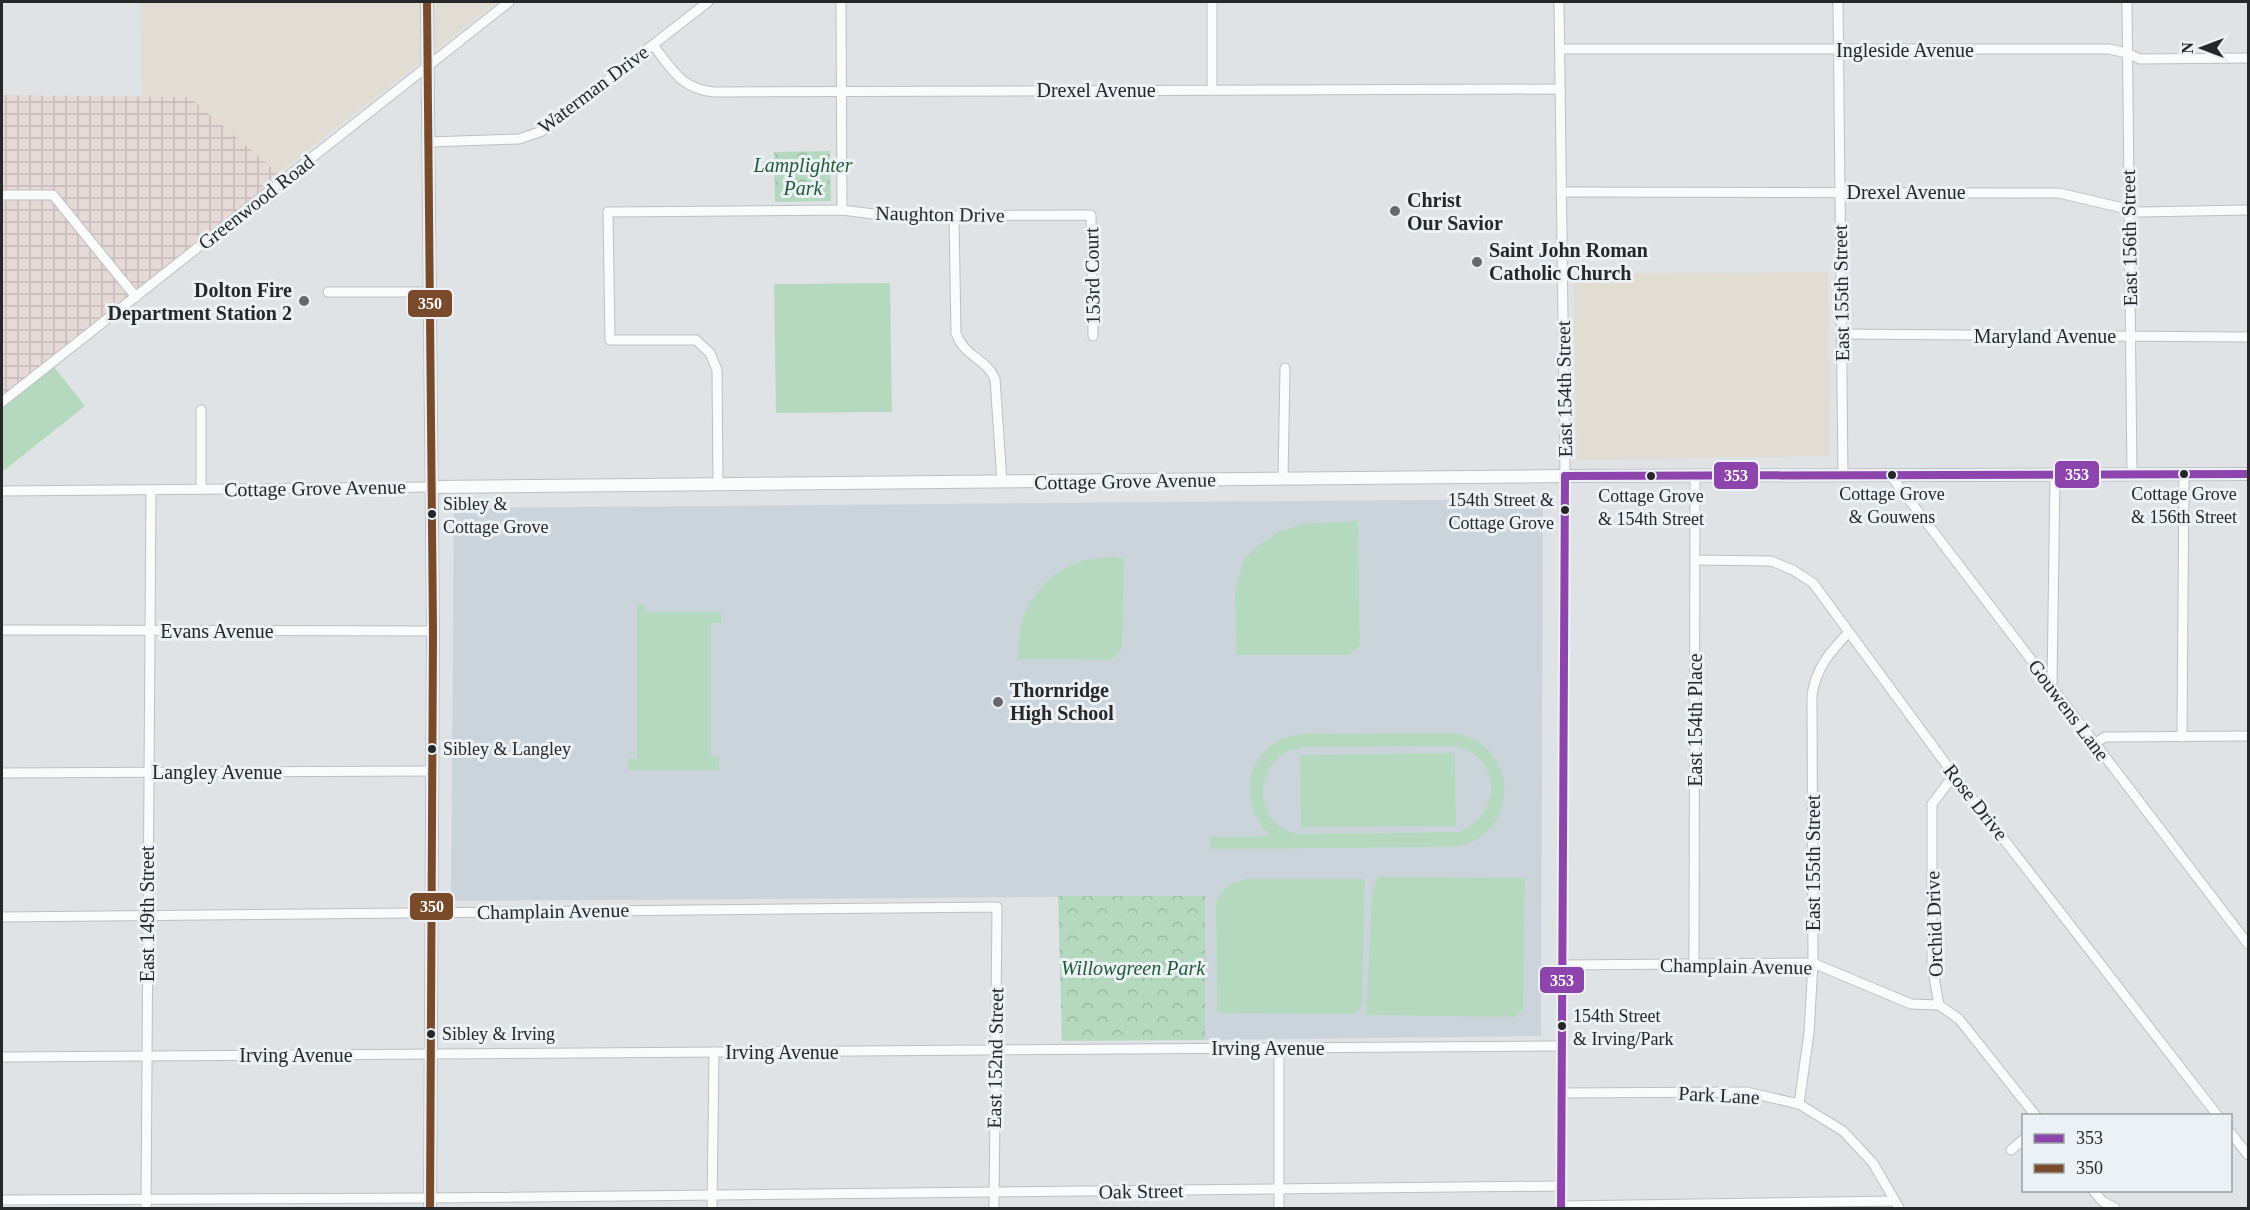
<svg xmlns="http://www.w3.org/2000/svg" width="2250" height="1210" font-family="'Times New Roman',serif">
  <defs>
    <pattern id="industrial-grid" width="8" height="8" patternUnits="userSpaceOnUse" patternTransform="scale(1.5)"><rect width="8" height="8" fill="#e6dad7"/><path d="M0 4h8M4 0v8" fill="none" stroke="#c5bbb9"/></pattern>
    <pattern id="park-crowns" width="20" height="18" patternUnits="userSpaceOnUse" patternTransform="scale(1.5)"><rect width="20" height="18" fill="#b5d9be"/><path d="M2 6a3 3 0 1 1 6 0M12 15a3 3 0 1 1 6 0" fill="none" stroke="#9cbaa3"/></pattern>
  </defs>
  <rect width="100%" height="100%" fill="#e0e3e6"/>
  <g fill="#e1ddd3">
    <path d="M141 2H497L278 173 189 97 142 96Z"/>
    <path d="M1828 272 1830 456 1577 460 1573 274Z"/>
  </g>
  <path fill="url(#industrial-grid)" d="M2 95 189 97 285 179 2 402Z"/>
  <path fill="#ccd4db" d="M1543 499 1541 1036 1205 1040V896L451 901 454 508Z"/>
  <g fill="#b5d9be" fill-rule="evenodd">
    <path d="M890 283 892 412 776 413 774 284Z"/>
    <path d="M51 363 85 406 2 472V402Z"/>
    <path d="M1358 521 1360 645 1349 655H1236L1235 590 1244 559 1259 545 1280 531 1303 524Z"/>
    <path d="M1114 557 1124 559 1122 648 1112 660 1018 659C1019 649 1018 640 1020 631 1025 602 1047 575 1073 564 1086 558 1100 558 1114 557Z"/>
    <path d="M637 605H645L646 612H721V623H711V756H719V770H628V759H637Z"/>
    <path d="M1447 733C1522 736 1524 841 1450 847L1210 849V837L1270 836C1256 821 1247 803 1250 782 1253 764 1265 746 1282 739 1302 731 1325 734 1346 734 1380 733 1414 733 1447 733ZM1454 746C1503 756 1502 812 1460 832L1296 834C1247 822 1255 751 1305 747Z"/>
    <path d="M1455 753 1456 826 1301 827 1300 755Z"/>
    <path d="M1378 877 1525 878 1523 1009 1515 1017 1366 1015 1372 891Z"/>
    <path d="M1245 879H1365L1362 1005 1353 1014 1217 1013 1216 904C1222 887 1229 884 1245 879Z"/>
  </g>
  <g fill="url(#park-crowns)">
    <path d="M830 151 831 201 775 202 774 152Z"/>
    <path d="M1058 896H1205V1040L1062 1041Z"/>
  </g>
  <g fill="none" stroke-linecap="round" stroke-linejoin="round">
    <defs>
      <g id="minor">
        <path d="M841 2 842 210"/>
        <path d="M1212 2V89"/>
        <path d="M1559 2 1565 476 1561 1208"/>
        <path d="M1838 2 1843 476"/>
        <path d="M2127 2 2132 475"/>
        <path d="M653 45C672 69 681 89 714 92L1560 89"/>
        <path d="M1560 49H2109L2127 53 2140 59 2248 58"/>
        <path d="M429 142 519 139 542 131 708 2"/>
        <path d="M1561 192 2059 193 2140 212 2248 210"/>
        <path d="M2 195H53L136 297"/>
        <path d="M954 216 956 333C964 357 986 358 995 379L1002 482"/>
        <path d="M328 292H431"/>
        <path d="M1841 334 2248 337"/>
        <path d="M2 402 509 2"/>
        <path d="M1891 476 2248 944"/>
        <path d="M1283 479 1285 368"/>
        <path d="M718 484 717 370 710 353 696 340H610L608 212 842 210 889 216 1091 215 1093 336"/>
        <path d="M201 489V410"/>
        <path d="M2 491 433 487"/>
        <path d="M1695 560 1771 561 1793 570 1813 583 1954 775 2218 1116"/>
        <path d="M2 630 433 631"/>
        <path d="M2052 685 2055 475"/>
        <path d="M2182 737 2184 474"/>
        <path d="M2094 744 2105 737 2248 736"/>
        <path d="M2 773 433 771"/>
        <path d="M1954 775 1932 804V966L1939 1005 1959 1019 2036 1116"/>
        <path d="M2 917 997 907 994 1208"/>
        <path d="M1694 964 1695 477"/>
        <path d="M1561 965 1813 963 1911 1004 1939 1005"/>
        <path d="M2 1057 1562 1046"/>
        <path d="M1562 1093 1746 1092 1799 1104 1843 1131 1873 1163 1899 1208"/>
        <path d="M1799 1104 1809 1033 1813 963 1812 695C1816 668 1830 652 1848 633"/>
        <path d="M2230 1132 2248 1155"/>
        <path d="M2011 1150 2024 1139"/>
        <path d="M2093 1190 2102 1201 2115 1208"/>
        <path d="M2 1200 430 1198 1561 1186"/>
        <path d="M1561 1206 1894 1201"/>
        <path d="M146 1208 151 490"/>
        <path d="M712 1208 714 1052"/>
        <path d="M1279 1208V1048"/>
      </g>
      <g id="major">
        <path d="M427 2 433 631 430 1208"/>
        <path d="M433 487 1565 476 2248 474"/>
      </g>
    </defs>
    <use href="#minor" stroke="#bdc0c2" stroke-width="11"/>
    <use href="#major" stroke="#bdc0c2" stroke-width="14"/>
    <use href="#minor" stroke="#fafbfb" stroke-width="9"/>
    <use href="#major" stroke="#fafbfb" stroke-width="12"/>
    <defs>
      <g id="bus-1">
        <path d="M1565 476 2248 474"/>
        <path d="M1561 1208 1565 476"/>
      </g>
      <path id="bus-2" d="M427 2 433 631 430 1208"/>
    </defs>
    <use href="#bus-1" stroke="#ebf1f5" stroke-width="12"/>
    <use href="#bus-2" stroke="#ebf1f5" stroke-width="12"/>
    <use href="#bus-1" stroke="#8e44ad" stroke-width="8"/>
    <use href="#bus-2" stroke="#7a4b2a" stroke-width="8"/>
  </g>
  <g fill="#66696b" stroke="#ebf1f5" stroke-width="2">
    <circle cx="1395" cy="211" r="6"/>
    <circle cx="1477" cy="262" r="6"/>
    <circle cx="304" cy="301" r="6"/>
    <circle cx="998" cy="702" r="6"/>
  </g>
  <g fill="#252729" stroke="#ebf1f5" stroke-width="2">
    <circle cx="2184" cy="474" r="5"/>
    <circle cx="1892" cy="475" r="5"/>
    <circle cx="1651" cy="476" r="5"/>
    <circle cx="1565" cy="510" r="5"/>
    <circle cx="432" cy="514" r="5"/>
    <circle cx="432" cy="749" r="5"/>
    <circle cx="1562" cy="1026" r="5"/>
    <circle cx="431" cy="1034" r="5"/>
  </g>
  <g text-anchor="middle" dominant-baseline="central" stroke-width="6" stroke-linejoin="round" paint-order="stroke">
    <g font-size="18" fill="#252729" stroke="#ebf1f5" text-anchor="start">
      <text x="1892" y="494" text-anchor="middle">Cottage Grove<tspan x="1892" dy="23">&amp; Gouwens</tspan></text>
      <text x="2184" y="494" text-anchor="middle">Cottage Grove<tspan x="2184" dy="23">&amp; 156th Street</tspan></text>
      <text x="1651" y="496" text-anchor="middle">Cottage Grove<tspan x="1651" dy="23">&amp; 154th Street</tspan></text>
      <text x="1554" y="500" text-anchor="end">154th Street &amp;<tspan x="1554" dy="23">Cottage Grove</tspan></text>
      <text x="443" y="504">Sibley &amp;<tspan x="443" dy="23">Cottage Grove</tspan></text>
      <text x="443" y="749">Sibley &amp; Langley</text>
      <text x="1573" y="1016">154th Street<tspan x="1573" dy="23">&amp; Irving/Park</tspan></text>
      <text x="442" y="1034">Sibley &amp; Irving</text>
    </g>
    <g font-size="20" fill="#252729" stroke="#ebf1f5">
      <text x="1905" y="50">Ingleside Avenue</text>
      <text transform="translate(593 89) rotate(-37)">Waterman Drive</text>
      <text x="1096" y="90">Drexel Avenue</text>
      <text x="1906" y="192">Drexel Avenue</text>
      <text transform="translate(256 202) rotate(-38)">Greenwood Road</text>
      <text transform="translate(940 214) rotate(1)">Naughton Drive</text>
      <text transform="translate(2129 238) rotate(-91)">East 156th Street</text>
      <text transform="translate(1092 276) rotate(-91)">153rd Court</text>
      <text transform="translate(1841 293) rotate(-91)">East 155th Street</text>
      <text x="2045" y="336">Maryland Avenue</text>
      <text transform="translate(1564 389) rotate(-91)">East 154th Street</text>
      <text transform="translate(1125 481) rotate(-1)">Cottage Grove Avenue</text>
      <text transform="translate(315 488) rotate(-1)">Cottage Grove Avenue</text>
      <text x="217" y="631">Evans Avenue</text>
      <text transform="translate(2069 710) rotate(53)">Gouwens Lane</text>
      <text transform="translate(1695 720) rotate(-90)">East 154th Place</text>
      <text x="217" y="772">Langley Avenue</text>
      <text transform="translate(1976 802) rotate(52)">Rose Drive</text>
      <text transform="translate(1813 863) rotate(-90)">East 155th Street</text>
      <text transform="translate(553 911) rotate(-1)">Champlain Avenue</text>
      <text transform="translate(147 914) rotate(-90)">East 149th Street</text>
      <text transform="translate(1934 924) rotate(-92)">Orchid Drive</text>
      <text transform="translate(1736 966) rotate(1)">Champlain Avenue</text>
      <text x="1268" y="1048">Irving Avenue</text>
      <text x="782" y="1052">Irving Avenue</text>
      <text x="296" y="1055">Irving Avenue</text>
      <text transform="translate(995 1058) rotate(-89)">East 152nd Street</text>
      <text transform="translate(1719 1095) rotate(3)">Park Lane</text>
      <text transform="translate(1141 1191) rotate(-1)">Oak Street</text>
    </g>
    <g font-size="20" font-style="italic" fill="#225b33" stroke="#ebf1f5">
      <text x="803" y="165">Lamplighter<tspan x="803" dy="23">Park</tspan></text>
      <text x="1133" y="968">Willowgreen Park</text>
    </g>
    <g font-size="20" font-weight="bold" fill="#252729" stroke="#ebf1f5" text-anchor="start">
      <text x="1407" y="200">Christ<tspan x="1407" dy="23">Our Savior</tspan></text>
      <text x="1489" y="250">Saint John Roman<tspan x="1489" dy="23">Catholic Church</tspan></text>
      <text x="292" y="290" text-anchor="end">Dolton Fire<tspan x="292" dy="23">Department Station 2</tspan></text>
      <text x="1010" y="690">Thornridge<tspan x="1010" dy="23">High School</tspan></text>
    </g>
  </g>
  <g stroke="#ebf1f5" stroke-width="2">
    <rect x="407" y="289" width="46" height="29" rx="6" fill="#7a4b2a"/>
    <rect x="2054" y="460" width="46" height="29" rx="6" fill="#8e44ad"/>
    <rect x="1713" y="461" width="46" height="29" rx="6" fill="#8e44ad"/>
    <rect x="409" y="892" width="45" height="29" rx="6" fill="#7a4b2a"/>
    <rect x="1539" y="966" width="46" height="28" rx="6" fill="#8e44ad"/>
  </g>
  <g font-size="16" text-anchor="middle" font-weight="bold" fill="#fff">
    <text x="430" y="309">350</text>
    <text x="2077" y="480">353</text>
    <text x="1736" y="481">353</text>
    <text x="432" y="912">350</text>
    <text x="1562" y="986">353</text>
  </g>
  <rect width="2250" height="1210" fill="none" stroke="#252729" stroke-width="6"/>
  <rect x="2022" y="1114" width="210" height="78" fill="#ebf1f5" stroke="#9ca0a3" stroke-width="1.5"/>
  <rect x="2034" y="1134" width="30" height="9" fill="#8e44ad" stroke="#9ca0a3" stroke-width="1.5"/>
  <text x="2076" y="1144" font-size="18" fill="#252729">353</text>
  <rect x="2034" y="1164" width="30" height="9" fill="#7a4b2a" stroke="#9ca0a3" stroke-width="1.5"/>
  <text x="2076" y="1174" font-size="18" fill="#252729">350</text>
  <g transform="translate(2202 48) rotate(270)" stroke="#ebf1f5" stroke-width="4.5" paint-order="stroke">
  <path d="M0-4.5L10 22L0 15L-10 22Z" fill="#252729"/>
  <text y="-9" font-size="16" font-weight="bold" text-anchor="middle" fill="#252729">N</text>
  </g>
</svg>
